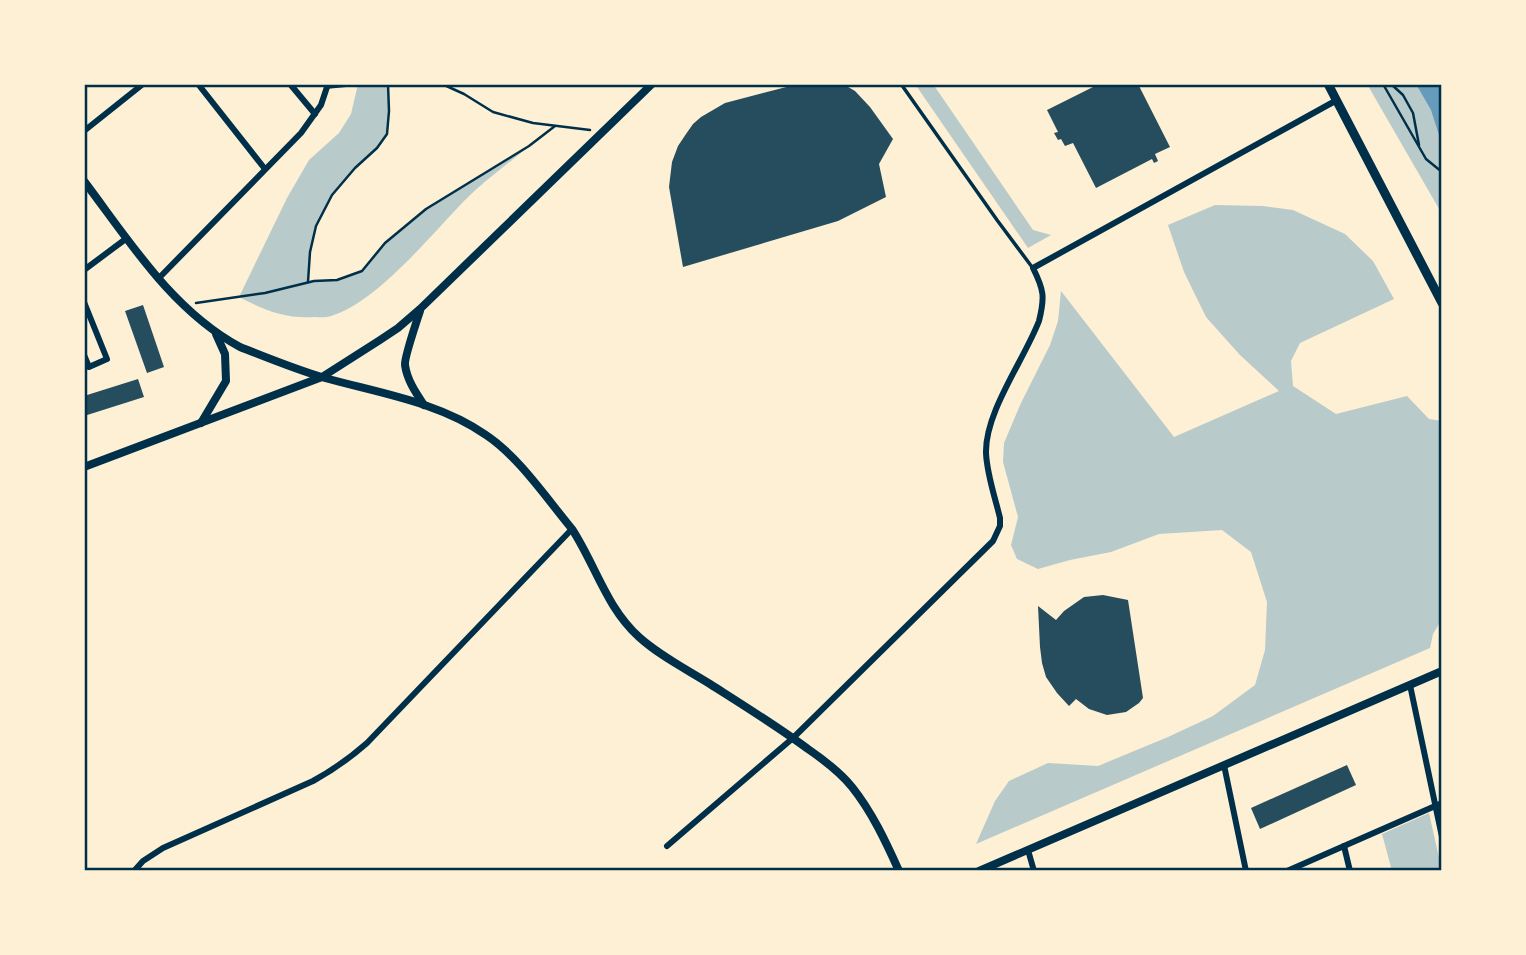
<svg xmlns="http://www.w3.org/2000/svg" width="1526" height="955" font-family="'Open Sans',sans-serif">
  <rect width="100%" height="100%" fill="#fdf0d5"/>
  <g fill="#b9caca">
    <path d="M358 84H388C389 96 390 122 387 133 383 146 368 157 358 165 349 174 340 184 333 194 314 219 310 251 308 282L337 280 362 271 385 243 426 209 529 146C508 164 484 181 464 201 431 235 376 303 331 316 326 318 320 317 315 317 285 319 264 310 239 297L287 198 309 160 339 133 351 114Z"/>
    <path d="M915 84H933L1033 230 1051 235 1028 248Z"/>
    <path d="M1367 84H1442V214Z"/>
    <path d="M1215 205 1263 206 1293 210 1345 234 1373 261 1394 299 1300 343 1291 361 1293 386 1336 414 1407 396 1429 419 1442 421V619L1433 634 1430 648 976 844 995 801 1009 781 1048 763 1098 766 1168 737 1213 716 1255 685 1265 650 1267 602 1251 552 1222 530 1159 534 1111 552 1070 560 1038 569 1017 559 1011 545 1018 517 1003 462 1004 443 1021 403 1050 345 1058 321 1061 291 1174 437 1279 391 1240 355 1206 317 1184 272 1168 225Z"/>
    <path d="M1429 813 1442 871H1392L1382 834Z"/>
  </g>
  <path fill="#669bbc" d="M1416 84H1442V140L1440 138 1431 110Z"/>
  <g fill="#264d5e">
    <path d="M798 84H843L855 91 870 107 893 139 879 164 886 197 838 221 683 267 669 187 672 162 678 146 686 134 693 124 701 117 725 103Z"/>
    <path d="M1099 84H1138L1170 147 1155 154 1158 161 1154 163 1152 159 1096 188 1073 143 1065 146 1061 139 1058 140 1054 133 1058 132 1047 110Z"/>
    <path d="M143 305 164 367 147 373 125 311Z"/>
    <path d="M138 379 144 397 84 416V396Z"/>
    <path d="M1103 595 1128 600 1143 698 1139 703 1126 712 1107 715 1089 709 1076 699 1069 706 1057 693 1046 677 1042 663 1040 647 1038 606 1056 620 1064 611 1084 597Z"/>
    <path d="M1347 765 1356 785 1260 829 1251 808Z"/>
  </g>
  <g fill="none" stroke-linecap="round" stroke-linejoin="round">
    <g stroke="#003049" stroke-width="2.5">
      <path d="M442 84 464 94 493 112 533 123 590 130"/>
      <path d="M1383 84 1426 159 1442 172"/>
      <path d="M1391 84 1403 95 1413 113 1419 145"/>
      <path d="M308 282 310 252 316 226 332 195 355 168 377 148 387 134 389 111 388 84"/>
      <path d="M196 303 265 293 314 281 337 280 362 271 385 243 426 209 529 146 555 126"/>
    </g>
    <g stroke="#003049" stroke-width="3.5">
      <path d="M901 84 997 220 1032 267"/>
      <path d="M328 87 359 84"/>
    </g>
    <g stroke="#003049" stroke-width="6">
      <path d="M198 84 265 169"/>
      <path d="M290 84 315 114"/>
      <path d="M84 131 143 84"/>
      <path d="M84 270 127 238"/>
      <path d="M158 279 301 133 321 105 328 84"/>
      <path d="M84 302 107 359 89 367 84 355"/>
      <path d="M1410 685 1442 837"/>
      <path d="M1224 765 1246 871"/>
      <path d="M667 846 793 738 993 541 1000 526V518C995 497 987 475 986 453 985 412 1024 360 1039 321 1045 297 1044 290 1033 268L1337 100"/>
      <path d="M1344 846 1350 871"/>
      <path d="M1028 850 1034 871"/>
      <path d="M134 871 143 861 163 848 313 781C333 770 350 758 367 743L572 529"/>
      <path d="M1287 871 1442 803"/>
    </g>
    <g stroke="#003049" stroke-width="8">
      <path d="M84 181C130 242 172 310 240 347 268 358 297 370 325 378 379 393 439 402 486 435 519 457 547 499 572 529 596 566 606 607 639 637 660 656 686 669 710 684 743 705 777 726 808 749 824 760 840 772 852 787 872 812 886 842 899 871"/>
      <path d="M420 311C417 320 404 359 405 365 407 380 416 393 424 405"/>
      <path d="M201 423 226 381 225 354 216 334"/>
      <path d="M84 467 322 377 380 340 398 328 420 309 652 84"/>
      <path d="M979 871 1442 671"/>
    </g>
    <path stroke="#003049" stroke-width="9" d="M1328 84 1442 303"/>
  </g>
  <rect width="1526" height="955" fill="none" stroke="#fdf0d5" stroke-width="172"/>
  <rect x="86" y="86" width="1354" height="783" fill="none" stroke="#003049" stroke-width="2.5"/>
</svg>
